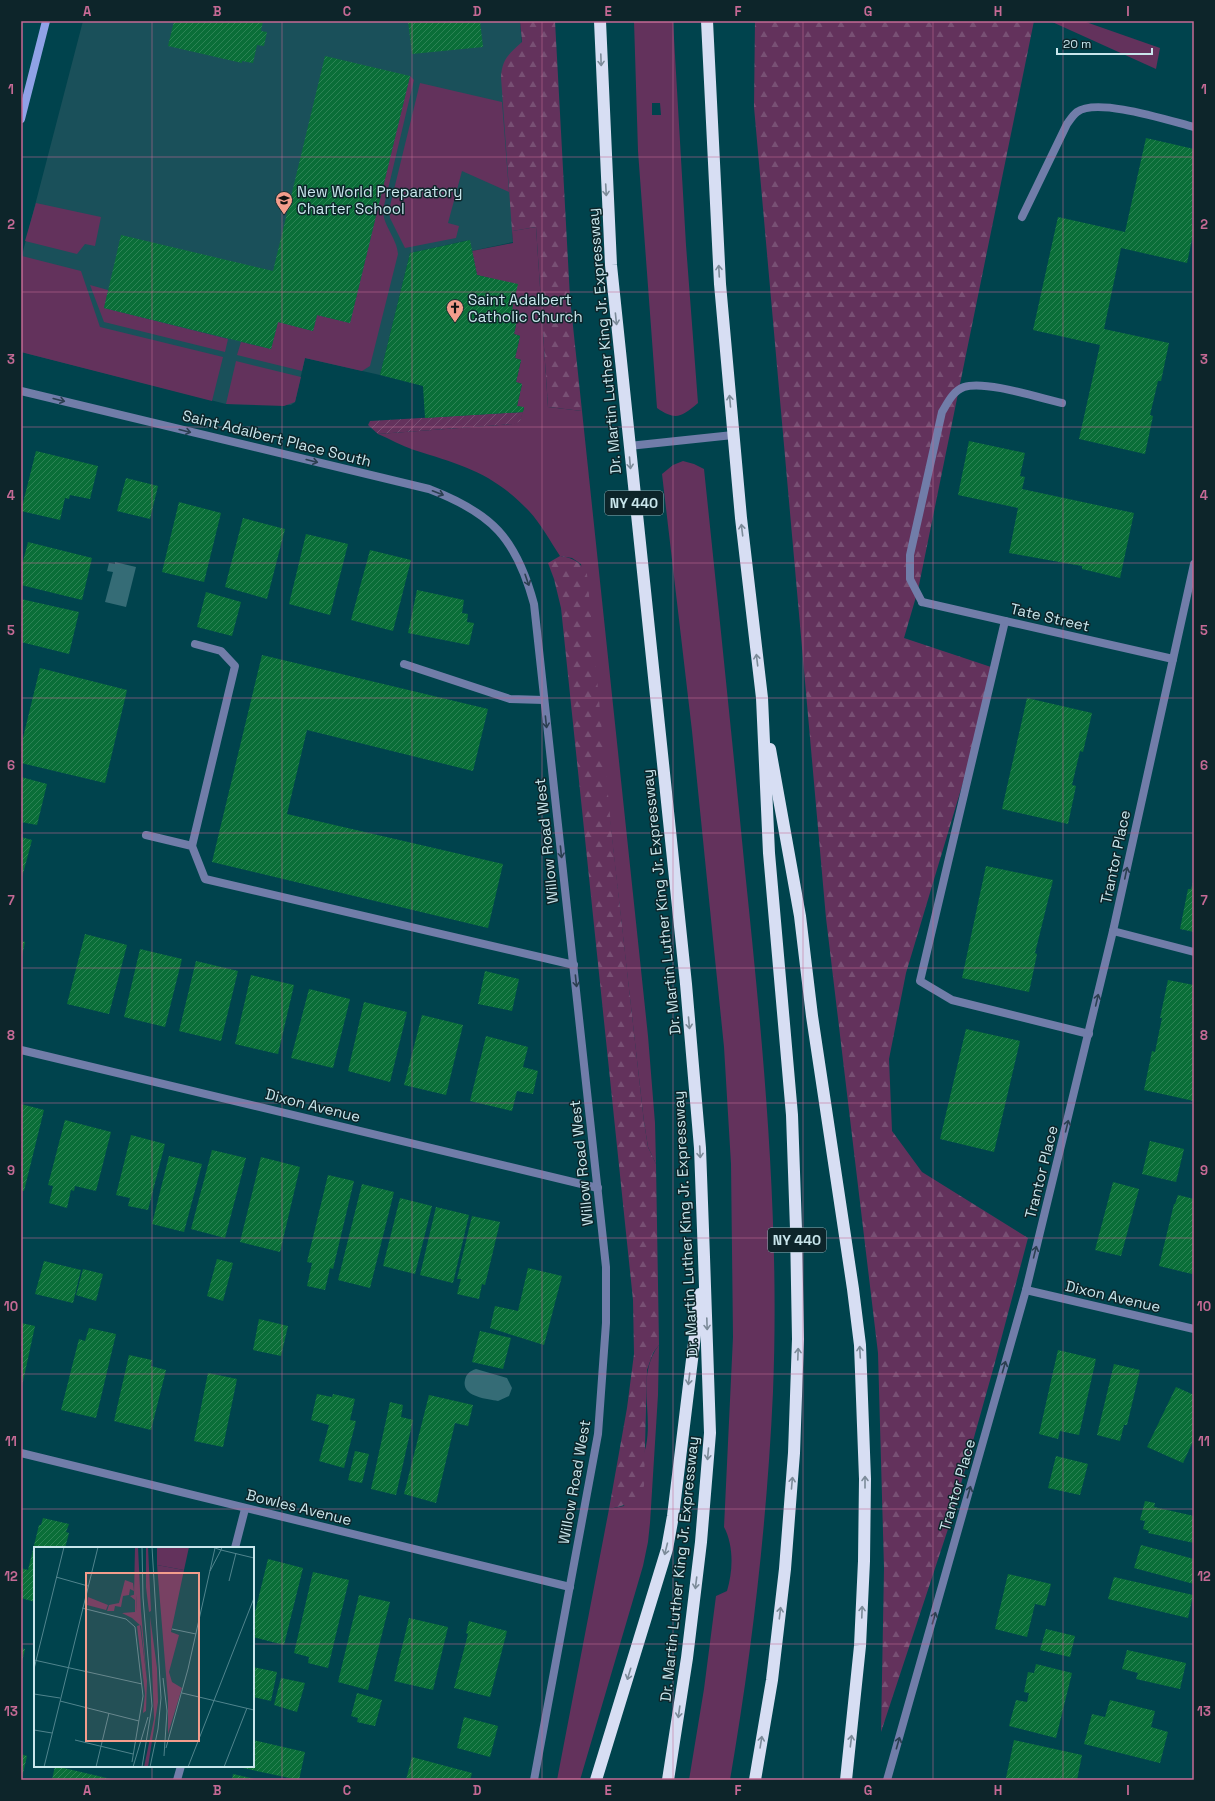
<svg xmlns="http://www.w3.org/2000/svg" width="1215" height="1801" font-family="'Space Grotesk',sans-serif">
  <defs>
    <pattern id="forest-firs" width="22" height="20" patternUnits="userSpaceOnUse"><rect width="22" height="20" fill="#63325c"/><path d="M5 1l3.5 6h-7zM16 11l3.5 6h-7z" fill="#785074"/></pattern>
    <pattern id="garden-furrows" width="10" height="10" patternUnits="userSpaceOnUse"><rect width="10" height="10" fill="#63325c"/><path d="M-1 1l2-2M0 10L10 0M9 11l2-2" fill="none" stroke="#785074"/></pattern>
    <pattern id="building-hatch" width="6" height="6" patternUnits="userSpaceOnUse"><rect width="6" height="6" fill="#0a6e38"/><path d="M-1 1l2-2M0 6l6-6M5 7l2-2" fill="none" stroke="#2c8355"/></pattern>
  </defs>
  <rect width="100%" height="100%" fill="#00434d"/>
  <path fill="#1a505a" d="M83 21H520L536 227 512 231 513 242 472 251 469 240 410 253 380 375 305 358 295 402 291 405 226 404 21 352V259Z"/>
  <g fill="#63325c" fill-rule="evenodd">
    <path d="M634 21H673L686 245 698 403C681 417 676 421 657 408L638 151ZM652 103H660L661 115H652Z"/>
    <path d="M1050 21H1083L1160 48 1156 69Z"/>
    <path d="M410 76 414 80 383 210C383 226 397 238 398 254L370 366 362 371 305 358 302 371 237 355 241 342 271 349 278 322 313 331 317 315 350 323Z"/>
    <path d="M420 83 502 102 509 192 462 171 448 223 459 226 456 238 405 248 390 218 389 210Z"/>
    <path d="M36 203 101 217 95 246 85 244 77 254 25 241Z"/>
    <path d="M536 227 548 407 582 411 648 1036 655 1123 656 1164 648 1147 644 1122 581 564 572 558 560 556C550 541 541 524 529 511 493 473 462 465 414 450 402 446 390 439 378 434L513 424 520 420 524 408 517 406 522 384 516 382 521 360 515 358 520 336 514 334 519 311 512 309 517 285 477 275 472 251 513 243 512 231Z"/>
    <path d="M22 256 81 271 100 327 223 357 212 401 21 352Z"/>
    <path d="M90 285 108 290 104 308 228 339 225 352 104 322Z"/>
    <path d="M236 361 301 377 295 402 284 406 226 404Z"/>
    <path d="M683 461 694 464 704 469C718 603 732 737 745 871 763 1044 780 1218 773 1392 767 1522 752 1652 730 1780H689L704 1689 716 1596 727 1591C733 1571 734 1546 724 1527L733 1337 731 1164 724 1047 715 959 692 731 662 474 673 465Z"/>
    <path d="M659 1345 658 1395 650 1523 648 1542 643 1566 580 1780H557L609 1509 624 1506C630 1488 642 1464 646 1446 653 1412 636 1375 659 1345Z"/>
  </g>
  <g fill="url(#forest-firs)">
    <path d="M520 21H555L570 298 582 411 548 407 536 227 512 231 501 77C502 59 509 54 522 42Z"/>
    <path d="M755 21H1034L918 590 904 638 997 669 906 973 889 1059 892 1131 922 1172 1028 1238 994 1366 950 1523 881 1732 884 1568 878 1353 826 918 754 107Z"/>
    <path d="M560 556C574 558 580 562 587 574L612 836 644 1122 648 1147 656 1164 659 1345 653 1353 647 1370 644 1486C634 1503 628 1505 609 1509L627 1408 634 1354 633 1300 561 608 554 579 548 563Z"/>
  </g>
  <path fill="url(#garden-furrows)" d="M523 412 520 421 514 424 378 434 368 425 370 421Z"/>
  <g fill="#356c76">
    <path d="M115 562 136 567 126 607 105 602 113 572 107 571 109 563 115 564Z"/>
    <path d="M476 1369 507 1378 512 1388 509 1396 498 1401C487 1399 461 1397 465 1380 466 1374 470 1371 476 1369Z"/>
  </g>
  <g fill="url(#building-hatch)">
    <path d="M174 21H263L261 31 267 32 264 46 257 45 253 63 242 61V63L168 46Z"/>
    <path d="M408 21H480L483 47 412 54Z"/>
    <path d="M325 56 410 76 350 323 317 315 313 331 278 322 271 349 104 308 121 235 273 271Z"/>
    <path d="M1146 138 1194 149 1192 224 1194 230 1187 263 1121 248 1104 329 1169 343 1161 381H1158L1150 415 1153 416 1145 454 1079 439 1100 345 1033 330 1058 217 1125 232Z"/>
    <path d="M470 240 477 275 518 284 512 309 519 311 514 334 520 336 515 358 521 360 516 382 522 384 517 406 524 407 523 412 425 418 423 386 380 375 410 253Z"/>
    <path d="M969 441 1025 453 1020 476 1025 477 1022 489 1134 513 1120 578 1082 569V566L1009 553 1018 508 958 495Z"/>
    <path d="M36 451 98 466 90 499 70 495 69 499 65 498 60 520 21 511Z"/>
    <path d="M126 478 158 486 150 519 117 511Z"/>
    <path d="M179 502 221 513 204 582 162 572Z"/>
    <path d="M243 518 285 529 267 599 225 587Z"/>
    <path d="M306 534 348 544 330 615 289 604Z"/>
    <path d="M28 542 92 558 82 600 21 585V569Z"/>
    <path d="M370 550 411 560 393 631 351 620Z"/>
    <path d="M417 590 464 600 462 613 468 614 467 622 474 623 469 645 408 633Z"/>
    <path d="M206 592 241 602 232 636 197 627Z"/>
    <path d="M21 599 79 612 69 654 21 642Z"/>
    <path d="M262 655 488 709 473 771 307 730 287 814 503 864 488 928 212 862Z"/>
    <path d="M40 668 127 690 105 783 21 763V746Z"/>
    <path d="M1027 698 1092 713 1083 752 1080 751 1072 785 1076 786 1068 824 1002 809Z"/>
    <path d="M21 777 47 784 37 825 21 822Z"/>
    <path d="M21 837 32 840 21 881Z"/>
    <path d="M986 866 1053 880 1035 953 1037 954 1029 992 962 978Z"/>
    <path d="M1194 878V932L1180 929 1188 889H1191Z"/>
    <path d="M85 934 127 945 109 1014 67 1004Z"/>
    <path d="M21 941 25 942 22 956H21Z"/>
    <path d="M140 949 182 959 165 1027 124 1017Z"/>
    <path d="M196 961 238 971 221 1041 179 1031Z"/>
    <path d="M485 971 519 979 512 1011 478 1004Z"/>
    <path d="M251 975 294 985 278 1054 235 1044Z"/>
    <path d="M1168 980 1194 985V1101L1144 1090 1152 1051 1155 1052 1162 1018H1160Z"/>
    <path d="M309 989 350 999 333 1068 291 1058Z"/>
    <path d="M364 1002 407 1012 390 1082 348 1071Z"/>
    <path d="M422 1015 463 1025 446 1095 404 1085Z"/>
    <path d="M966 1029 1020 1041 994 1152 940 1139Z"/>
    <path d="M486 1036 528 1047 523 1067 538 1071 533 1094 517 1091 512 1111 470 1101Z"/>
    <path d="M21 1104 44 1110 24 1191H21Z"/>
    <path d="M65 1120 111 1132 96 1191 75 1186 74 1191 71 1190 67 1208 49 1203 53 1186 48 1185Z"/>
    <path d="M131 1135 165 1144 148 1210 128 1206 130 1198 116 1195Z"/>
    <path d="M1150 1141 1184 1149 1176 1182 1142 1174Z"/>
    <path d="M212 1150 246 1158 225 1238 191 1229Z"/>
    <path d="M169 1156 202 1164 184 1232 152 1224Z"/>
    <path d="M261 1157 300 1167 280 1252 240 1242Z"/>
    <path d="M328 1175 354 1181 333 1269 330 1268 325 1290 307 1286 312 1263 307 1262Z"/>
    <path d="M1113 1182 1139 1189 1121 1256 1095 1250Z"/>
    <path d="M362 1184 394 1192 370 1288 338 1280Z"/>
    <path d="M1178 1195 1194 1199V1266L1192 1274 1159 1266 1174 1204H1175Z"/>
    <path d="M400 1198 432 1206 415 1274 383 1266Z"/>
    <path d="M436 1207 469 1215 453 1283 420 1275Z"/>
    <path d="M472 1216 500 1222 485 1285 482 1284 479 1299 457 1294 461 1279H457Z"/>
    <path d="M217 1259 233 1263 223 1301 207 1296Z"/>
    <path d="M44 1261 81 1270 73 1303 35 1294Z"/>
    <path d="M528 1268 562 1276 544 1345 490 1328 495 1306 518 1311Z"/>
    <path d="M83 1269 103 1274 96 1301 76 1295Z"/>
    <path d="M259 1319 288 1326 281 1356 253 1350Z"/>
    <path d="M21 1323 35 1326 22 1386H21Z"/>
    <path d="M89 1328 116 1334 96 1418 61 1410 79 1339 85 1341Z"/>
    <path d="M480 1331 511 1338 503 1369 472 1362Z"/>
    <path d="M1058 1350 1096 1359 1079 1435 1060 1431 1058 1439 1039 1434Z"/>
    <path d="M129 1355 152 1360 151 1366 166 1370 151 1430 114 1421Z"/>
    <path d="M1114 1364 1140 1370 1127 1425H1124L1120 1441 1097 1435Z"/>
    <path d="M208 1373 237 1379 223 1447 194 1441Z"/>
    <path d="M1176 1387 1194 1395V1439L1183 1463 1147 1447Z"/>
    <path d="M317 1394 332 1397 333 1394 355 1399 350 1420 356 1421 344 1468 319 1461 329 1425 311 1420Z"/>
    <path d="M429 1395 473 1405 468 1426 455 1423 436 1503 404 1494Z"/>
    <path d="M390 1402 403 1405 401 1417 413 1420 396 1495 371 1489Z"/>
    <path d="M355 1451 369 1454 362 1483 348 1480Z"/>
    <path d="M1056 1456 1088 1464 1080 1495 1048 1488Z"/>
    <path d="M1145 1501 1155 1503 1154 1507 1194 1516V1543L1148 1533 1149 1531 1143 1529 1145 1521 1140 1520Z"/>
    <path d="M43 1518 69 1524 66 1532 69 1533 65 1548H35V1602L21 1598V1568L28 1570 39 1525H41Z"/>
    <path d="M1141 1545 1194 1559V1584L1134 1568Z"/>
    <path d="M268 1559 303 1568 284 1645 253 1637V1620Z"/>
    <path d="M313 1572 349 1580 328 1668 308 1663 309 1657 294 1653Z"/>
    <path d="M1008 1574 1051 1584 1045 1606 1035 1604 1027 1637 995 1629Z"/>
    <path d="M1114 1577 1193 1595 1188 1618 1108 1599Z"/>
    <path d="M359 1595 390 1602 368 1690 338 1682Z"/>
    <path d="M409 1618 448 1627 433 1690 394 1681Z"/>
    <path d="M469 1621 507 1631 490 1697 454 1688 468 1634 466 1633Z"/>
    <path d="M1046 1629 1075 1636 1070 1657 1040 1650Z"/>
    <path d="M21 1648 25 1649 22 1662H21Z"/>
    <path d="M1127 1650 1186 1663 1180 1689 1136 1679 1138 1673 1122 1669Z"/>
    <path d="M1036 1664 1072 1673 1056 1738 1009 1726 1016 1700 1027 1702 1029 1693 1024 1692 1028 1672 1034 1673Z"/>
    <path d="M253 1667 277 1672 271 1701 253 1697Z"/>
    <path d="M281 1678 305 1683 297 1712 274 1705Z"/>
    <path d="M357 1693 382 1700 375 1726 357 1722 358 1718 351 1716Z"/>
    <path d="M1110 1700 1155 1711 1151 1727 1168 1732 1160 1763 1084 1744 1092 1714 1105 1717Z"/>
    <path d="M464 1717 498 1726 490 1757 457 1748Z"/>
    <path d="M253 1740 305 1752 299 1780 238 1767 253 1766Z"/>
    <path d="M1014 1740 1082 1755 1077 1780H1015L1006 1778Z"/>
    <path d="M21 1754 27 1756 22 1778H21Z"/>
    <path d="M412 1757 472 1773 470 1780H406Z"/>
    <path d="M55 1766 111 1779V1780H52Z"/>
    <path d="M233 1774 255 1779V1780H232Z"/>
  </g>
  <g fill="none" stroke-linecap="round" stroke-linejoin="round">
    <g stroke="#717da9" stroke-width="8">
      <path d="M1022 217 1067 124C1070 120 1073 115 1077 112 1097 97 1170 121 1194 127"/>
      <path d="M629 446 733 435"/>
      <path d="M922 602 910 579V555L942 412C948 402 953 391 964 387 985 380 1040 398 1062 403"/>
      <path d="M1005 621 920 981 952 1000 1089 1034"/>
      <path d="M404 664 510 699 544 700"/>
      <path d="M146 835 192 846 205 879 574 965"/>
      <path d="M192 846 235 666 221 651 195 644"/>
      <path d="M1113 931 1194 952"/>
    </g>
    <g stroke="#717da9" stroke-width="8">
      <path d="M21 391 429 489C492 513 516 538 534 604L606 1267V1323L598 1434 534 1780"/>
      <path d="M922 602 1173 659"/>
      <path d="M21 1050 598 1188"/>
      <path d="M1026 1290 1194 1329"/>
      <path d="M21 1453 570 1587"/>
      <path d="M235 1548 245 1509"/>
      <path d="M177 1780 181 1766"/>
      <path d="M887 1780 1026 1290 1113 931 1194 564"/>
    </g>
    <path stroke="#90a2e7" stroke-width="8" d="M21 119 46 21"/>
    <g stroke="#d7def3" stroke-width="12">
      <path d="M600 21 611 265 686 984 700 1148 704 1257 710 1433 701 1542 687 1658 668 1780"/>
      <path d="M707 21 720 284 741 518 762 698 769 853 792 1115 796 1229 798 1339 794 1453 785 1569 772 1680 755 1780"/>
      <path d="M770 749 800 916 812 1016 853 1289 860 1345 865 1479 864 1561 860 1646 846 1780"/>
      <path d="M596 1780 667 1549 673 1516 700 1294"/>
    </g>
  </g>
  <defs><path id="oneway-shaft" d="M-6 0H5M1.5-3L5.5 0L1.5 3" fill="none" stroke-width="1.6" stroke-linecap="round" stroke-linejoin="round"/></defs>
  <g stroke="#7c8b99">
    <use href="#oneway-shaft" transform="translate(601 60) rotate(88)"/>
    <use href="#oneway-shaft" transform="translate(606 190) rotate(87)"/>
    <use href="#oneway-shaft" transform="translate(719 271) rotate(-93)"/>
    <use href="#oneway-shaft" transform="translate(616 319) rotate(84)"/>
    <use href="#oneway-shaft" transform="translate(730 401) rotate(-95)"/>
    <use href="#oneway-shaft" transform="translate(630 463) rotate(85)"/>
    <use href="#oneway-shaft" transform="translate(742 530) rotate(-97)"/>
    <use href="#oneway-shaft" transform="translate(757 660) rotate(-97)"/>
    <use href="#oneway-shaft" transform="translate(689 1023) rotate(85)"/>
    <use href="#oneway-shaft" transform="translate(700 1152) rotate(87)"/>
    <use href="#oneway-shaft" transform="translate(707 1324) rotate(88)"/>
    <use href="#oneway-shaft" transform="translate(860 1352) rotate(-93)"/>
    <use href="#oneway-shaft" transform="translate(798 1354) rotate(-88)"/>
    <use href="#oneway-shaft" transform="translate(689 1379) rotate(97)"/>
    <use href="#oneway-shaft" transform="translate(708 1454) rotate(95)"/>
    <use href="#oneway-shaft" transform="translate(865 1482) rotate(-90)"/>
    <use href="#oneway-shaft" transform="translate(792 1483) rotate(-85)"/>
    <use href="#oneway-shaft" transform="translate(666 1549) rotate(104)"/>
    <use href="#oneway-shaft" transform="translate(696 1583) rotate(97)"/>
    <use href="#oneway-shaft" transform="translate(862 1612) rotate(-88)"/>
    <use href="#oneway-shaft" transform="translate(780 1613) rotate(-83)"/>
    <use href="#oneway-shaft" transform="translate(629 1674) rotate(107)"/>
    <use href="#oneway-shaft" transform="translate(679 1712) rotate(98)"/>
    <use href="#oneway-shaft" transform="translate(851 1741) rotate(-83)"/>
    <use href="#oneway-shaft" transform="translate(761 1742) rotate(-81)"/>
  </g>
  <g stroke="#2b3f50">
    <use href="#oneway-shaft" transform="translate(59 400) rotate(14)"/>
    <use href="#oneway-shaft" transform="translate(185 431) rotate(14)"/>
    <use href="#oneway-shaft" transform="translate(312 461) rotate(14)"/>
    <use href="#oneway-shaft" transform="translate(438 493) rotate(21)"/>
    <use href="#oneway-shaft" transform="translate(527 580) rotate(71)"/>
    <use href="#oneway-shaft" transform="translate(546 722) rotate(84)"/>
    <use href="#oneway-shaft" transform="translate(561 852) rotate(84)"/>
    <use href="#oneway-shaft" transform="translate(1126 873) rotate(-78)"/>
    <use href="#oneway-shaft" transform="translate(576 981) rotate(84)"/>
    <use href="#oneway-shaft" transform="translate(1097 1000) rotate(-77)"/>
    <use href="#oneway-shaft" transform="translate(1067 1126) rotate(-76)"/>
    <use href="#oneway-shaft" transform="translate(1035 1252) rotate(-76)"/>
    <use href="#oneway-shaft" transform="translate(1004 1367) rotate(-74)"/>
    <use href="#oneway-shaft" transform="translate(969 1492) rotate(-74)"/>
    <use href="#oneway-shaft" transform="translate(934 1618) rotate(-74)"/>
    <use href="#oneway-shaft" transform="translate(898 1743) rotate(-74)"/>
  </g>
  <path fill="none" stroke="#c56a95" stroke-width="1" stroke-opacity="0.55" d="M152 21V1548M282 21V1780M412 21V1780M542 21V1780M673 21V1780M803 21V1780M933 21V1780M1063 21V1780M21 157H1194M21 292H1194M21 427H1194M21 563H1194M21 698H1194M21 833H1194M21 968H1194M21 1103H1194M21 1238H1194M21 1374H1194M21 1509H1194M21 1644H35M253 1644H1194M152 1766V1780"/>
  <defs>
    <symbol id="school-pin" viewBox="-11 -11 22 30"><path d="M0 17L-7.5 6A9.5 9.5 0 1 1 7.5 6Z" fill="#f49d8c" stroke="#0d252a"/><path d="M0-5L7-2L0 1L-7-2ZM-4 1L0 2.5L4 1V4Q0 6-4 4Z" fill="#111"/></symbol>
    <symbol id="church-pin" viewBox="-11 -11 22 30"><path d="M0 17L-7.5 6A9.5 9.5 0 1 1 7.5 6Z" fill="#f49d8c" stroke="#0d252a"/><path d="M-1.2-6h2.4v3.5h3.3v2.4h-3.3V6h-2.4V-.1h-3.3v-2.4h3.3Z" fill="#111"/></symbol>
  </defs>
  <g fill-rule="evenodd">
    <use href="#school-pin" x="274" y="190" width="20" height="27"/>
    <use href="#church-pin" x="445" y="298" width="20" height="27"/>
  </g>
  <g text-anchor="middle" dominant-baseline="central" stroke-width="3" stroke-linejoin="round" paint-order="stroke">
    <g fill="#0d252a" stroke="#91acb2" stroke-width="1">
      <rect x="605" y="491" width="58" height="24" rx="3"/>
      <rect x="768" y="1228" width="58" height="24" rx="3"/>
    </g>
    <g font-size="14" font-weight="bold" fill="#c9e6ec">
      <text x="634" y="503">NY 440</text>
      <text x="797" y="1240">NY 440</text>
    </g>
    <g font-size="15" fill="#c9e6ec" stroke="#0d252a" text-anchor="start">
      <text x="297" y="191">New World Preparatory<tspan x="297" dy="17">Charter School</tspan></text>
      <text x="468" y="299">Saint Adalbert<tspan x="468" dy="17">Catholic Church</tspan></text>
    </g>
    <g font-size="15" fill="#c9e6ec" stroke="#0d252a">
      <text transform="translate(604 341) rotate(-95)">Dr. Martin Luther King Jr. Expressway</text>
      <text transform="translate(277 438) rotate(14)">Saint Adalbert Place South</text>
      <text transform="translate(1050 617) rotate(13)">Tate Street</text>
      <text transform="translate(546 841) rotate(-96)">Willow Road West</text>
      <text transform="translate(1115 857) rotate(-78)">Trantor Place</text>
      <text transform="translate(661 902) rotate(-96)">Dr. Martin Luther King Jr. Expressway</text>
      <text transform="translate(313 1105) rotate(14)">Dixon Avenue</text>
      <text transform="translate(581 1163) rotate(-96)">Willow Road West</text>
      <text transform="translate(1041 1172) rotate(-76)">Trantor Place</text>
      <text transform="translate(685 1224) rotate(-93)">Dr. Martin Luther King Jr. Expressway</text>
      <text transform="translate(1113 1296) rotate(13)">Dixon Avenue</text>
      <text transform="translate(574 1482) rotate(-80)">Willow Road West</text>
      <text transform="translate(957 1485) rotate(-74)">Trantor Place</text>
      <text transform="translate(299 1507) rotate(14)">Bowles Avenue</text>
      <text transform="translate(679 1569) rotate(-84)">Dr. Martin Luther King Jr. Expressway</text>
    </g>
  </g>
  <g transform="translate(34 1547)">
    <rect width="220" height="220" fill="#00434d"/>
    <path d="M112 0H114L117 64 115 65 112 40ZM91 33 99 36 100 44 96 42 95 48 89 49 87 60 81 59 80 64H73L75 58 85 56ZM102 47 103 64H107L113 134 107 79 98 71 88 66 101 65V53L96 49ZM54 50 74 58 72 63 53 58ZM116 69 123 121 124 155 114 220H110L120 172Z" fill="#63325c"/>
    <path d="M101 0H104L107 64H103L102 48H100ZM123 18 150 23 137 85 145 88 135 125 138 135 148 141 134 187V152ZM106 78 113 134 112 164 109 166 111 147 103 79Z" fill="#63325c"/>
    <path d="M123 0H155L150 23 123 18Z" fill="#63325c"/>
    <path fill="none" stroke="#50848d" stroke-width="1" d="M178 0 187 3 188 0M176 24 187 3 220 11M22 30 54 39M195 34 202 6M48 61 92 72 101 80 109 149 98 215M138 82 162 87M0 113 108 137M0 122 30 0M129 131 133 164 130 209M148 146 220 163M0 147 26 151M26 154 105 174M0 183 18 186M41 193 99 207M132 201 154 122 181 1M10 220 64 0M62 220 75 166M99 220 114 170M108 220 118 159 109 51 108 0M116 220 124 182 127 151 118 0M154 220 220 51M190 220 213 161"/>
    <path fill="#f49d8c" fill-opacity="0.15" stroke="#f49d8c" stroke-width="2" d="M52 26H165V194H52Z"/>
    <rect width="220" height="220" fill="none" stroke="#c9e6ec" stroke-width="2"/>
  </g>
  <rect width="1215" height="1801" fill="none" stroke="#0d252a" stroke-width="44"/>
  <path d="M1057 48v6h95v-6" fill="none" stroke="#c9e6ec" stroke-width="2"/>
  <text x="1063" y="48" font-size="12" fill="#c9e6ec" stroke="#0d252a" stroke-width="3" paint-order="stroke">20 m</text>
  <rect x="22" y="22" width="1171" height="1757" fill="none" stroke="#c56a95" stroke-width="1.5"/>
  <g font-size="13" text-anchor="middle" font-weight="bold" fill="#c56a95">
    <text x="87" y="16">A</text>
    <text x="217" y="16">B</text>
    <text x="347" y="16">C</text>
    <text x="477" y="16">D</text>
    <text x="608" y="16">E</text>
    <text x="738" y="16">F</text>
    <text x="868" y="16">G</text>
    <text x="998" y="16">H</text>
    <text x="1128" y="16">I</text>
    <text x="11" y="94">1</text>
    <text x="1204" y="94">1</text>
    <text x="11" y="229">2</text>
    <text x="1204" y="229">2</text>
    <text x="11" y="364">3</text>
    <text x="1204" y="364">3</text>
    <text x="11" y="500">4</text>
    <text x="1204" y="500">4</text>
    <text x="11" y="635">5</text>
    <text x="1204" y="635">5</text>
    <text x="11" y="770">6</text>
    <text x="1204" y="770">6</text>
    <text x="11" y="905">7</text>
    <text x="1204" y="905">7</text>
    <text x="11" y="1040">8</text>
    <text x="1204" y="1040">8</text>
    <text x="11" y="1175">9</text>
    <text x="1204" y="1175">9</text>
    <text x="11" y="1311">10</text>
    <text x="1204" y="1311">10</text>
    <text x="11" y="1446">11</text>
    <text x="1204" y="1446">11</text>
    <text x="11" y="1581">12</text>
    <text x="1204" y="1581">12</text>
    <text x="11" y="1716">13</text>
    <text x="1204" y="1716">13</text>
    <text x="87" y="1795">A</text>
    <text x="217" y="1795">B</text>
    <text x="347" y="1795">C</text>
    <text x="477" y="1795">D</text>
    <text x="608" y="1795">E</text>
    <text x="738" y="1795">F</text>
    <text x="868" y="1795">G</text>
    <text x="998" y="1795">H</text>
    <text x="1128" y="1795">I</text>
  </g>
</svg>
